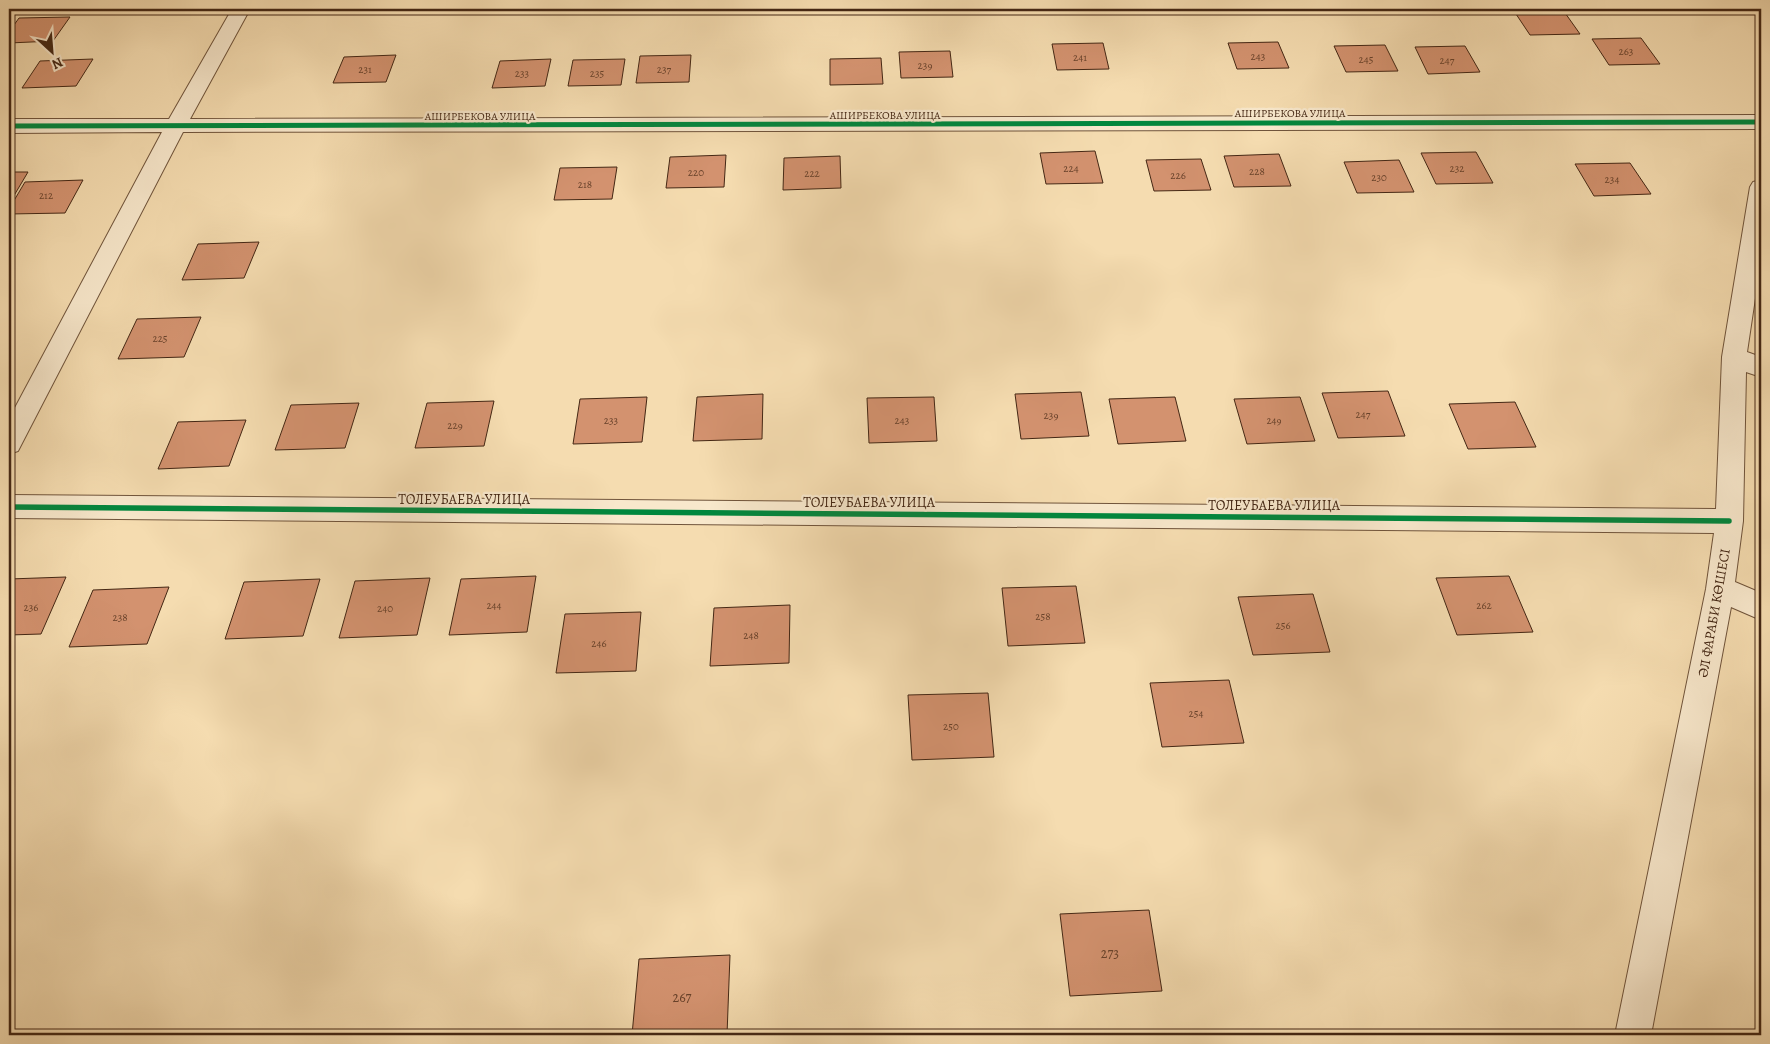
<svg xmlns="http://www.w3.org/2000/svg" width="1770" height="1044" font-family="Alegreya,serif">
  <rect width="100%" height="100%" fill="#f5dcb0"/>
  <filter id="stains"><feTurbulence type="fractalNoise" baseFrequency=".004" numOctaves="4"/><feColorMatrix values="0 0 0 0 .2 0 0 0 0 .09 0 0 0 0 .02 0 0 0 .5 -.17"/></filter>
  <radialGradient id="worn" r=".72"><stop offset=".6" stop-color="#630" stop-opacity="0"/><stop offset="1" stop-color="#630" stop-opacity=".3"/></radialGradient>
  <g fill="#d3926f" stroke="#442714">
    <path d="M1563 10 1580 34 1530 35 1514 11Z"/>
    <path d="M70 17 53 41 9 43V32L19 18Z"/>
    <path d="M1641 38 1660 64 1609 65 1592 39Z"/>
    <path d="M1278 42 1289 68 1237 69 1228 43Z"/>
    <path d="M1103 43 1109 69 1057 70 1052 44Z"/>
    <path d="M1385 45 1398 71 1346 72 1334 46Z"/>
    <path d="M1465 46 1480 72 1428 74 1415 47Z"/>
    <path d="M950 51 953 77 901 78 899 52Z"/>
    <path d="M396 55 386 82 333 83 344 57Z"/>
    <path d="M691 55 689 82 636 83 640 56Z"/>
    <path d="M881 58 883 84 830 85V59Z"/>
    <path d="M93 59 76 86 22 88 40 61Z"/>
    <path d="M551 59 545 86 492 88 500 61Z"/>
    <path d="M625 59 621 85 568 86 573 60Z"/>
    <path d="M1095 151 1103 183 1046 184 1040 153Z"/>
    <path d="M1476 152 1493 183 1436 184 1421 153Z"/>
    <path d="M1279 154 1291 186 1234 187 1224 156Z"/>
    <path d="M726 155 724 187 666 188 670 157Z"/>
    <path d="M840 156 841 188 783 190 784 158Z"/>
    <path d="M1201 159 1211 190 1154 191 1146 160Z"/>
    <path d="M1399 160 1414 192 1357 193 1344 162Z"/>
    <path d="M1630 163 1651 194 1594 196 1575 164Z"/>
    <path d="M617 167 612 199 554 200 560 168Z"/>
    <path d="M9 172H28L9 204Z"/>
    <path d="M83 180 65 213 9 214V209L25 182Z"/>
    <path d="M259 242 244 278 182 280 198 244Z"/>
    <path d="M201 317 184 357 118 359 137 319Z"/>
    <path d="M1388 391 1405 436 1338 438 1322 393Z"/>
    <path d="M1081 392 1089 436 1021 439 1015 394Z"/>
    <path d="M763 394 762 439 693 441 697 397Z"/>
    <path d="M647 397 642 442 573 444 580 399Z"/>
    <path d="M934 397 937 441 869 443 867 398Z"/>
    <path d="M1175 397 1186 441 1118 444 1109 399Z"/>
    <path d="M1300 397 1315 441 1247 444 1234 399Z"/>
    <path d="M494 401 484 446 415 448 427 403Z"/>
    <path d="M1515 402 1536 447 1468 449 1449 404Z"/>
    <path d="M359 403 345 448 275 450 291 405Z"/>
    <path d="M246 420 229 466 158 469 178 422Z"/>
    <path d="M536 576 527 632 449 635 461 579Z"/>
    <path d="M1509 576 1533 632 1457 635 1436 578Z"/>
    <path d="M66 577 41 634 9 635V579Z"/>
    <path d="M430 578 417 635 339 638 355 581Z"/>
    <path d="M320 579 303 636 225 639 244 582Z"/>
    <path d="M1076 586 1085 643 1008 646 1002 588Z"/>
    <path d="M169 587 147 644 69 647 93 590Z"/>
    <path d="M1313 594 1330 652 1253 655 1238 597Z"/>
    <path d="M790 605 789 663 710 666 714 608Z"/>
    <path d="M641 612 636 671 556 673 565 614Z"/>
    <path d="M1229 680 1244 743 1162 747 1150 683Z"/>
    <path d="M988 693 994 757 912 760 908 695Z"/>
    <path d="M1149 910 1162 991 1070 996 1060 914Z"/>
    <path d="M730 955 727 1035H632L639 959Z"/>
  </g>
  <g fill="none" stroke-linecap="round" stroke-linejoin="round">
    <defs>
      <g id="minor">
        <path d="M232 9H250L190 119 1761 115V129L183 132 18 451 9 454V419L162 132 9 133V119H169Z"/>
        <path d="M1761 180V258L1747 352 1761 357V377L1746 372 1743 521 1735 582 1761 593V620L1731 607 1651 1035H1615L1706 589 1714 533 9 518V495L1716 509 1722 357 1750 187 1753 182Z"/>
      </g>
    </defs>
    <use href="#minor" stroke="#70543b" stroke-width="2"/>
    <use href="#minor" fill="#f8e8cc" fill-rule="evenodd"/>
    <defs>
      <path id="cycleway-far1" d="M9 126 1761 122"/>
      <path id="cycleway" d="M9 507 1729 521"/>
    </defs>
    <use href="#cycleway-far1" stroke="#f8e8cc" stroke-width="8"/>
    <use href="#cycleway" stroke="#f8e8cc" stroke-width="9"/>
    <use href="#cycleway-far1" stroke="#00873e" stroke-width="5"/>
    <use href="#cycleway" stroke="#00873e" stroke-width="5.5"/>
  </g>
  <g text-anchor="middle" dominant-baseline="central" stroke-width="4.5" stroke-linejoin="round" paint-order="stroke">
    <g font-size="11" fill="#68422b">
      <text x="1626" y="51">263</text>
      <text x="1258" y="56">243</text>
      <text x="1080" y="57">241</text>
      <text x="1366" y="59">245</text>
      <text x="1447" y="60">247</text>
      <text x="925" y="65">239</text>
      <text x="365" y="69">231</text>
      <text x="664" y="69">237</text>
      <text x="522" y="73">233</text>
      <text x="597" y="73">235</text>
      <text x="1071" y="168">224</text>
      <text x="1457" y="168">232</text>
      <text x="1257" y="171">228</text>
      <text x="696" y="172">220</text>
      <text x="812" y="173">222</text>
      <text x="1178" y="175">226</text>
      <text x="1379" y="177">230</text>
      <text x="1612" y="179">234</text>
      <text x="585" y="184">218</text>
      <text x="46" y="195">212</text>
      <text x="160" y="338">225</text>
      <text x="1363" y="414">247</text>
      <text x="1051" y="415">239</text>
      <text x="611" y="420">233</text>
      <text x="902" y="420">243</text>
      <text x="1274" y="420">249</text>
      <text x="455" y="425">229</text>
      <text x="494" y="605">244</text>
      <text x="1484" y="605">262</text>
      <text x="31" y="607">236</text>
      <text x="385" y="608">240</text>
      <text x="1043" y="616">258</text>
      <text x="120" y="617">238</text>
      <text x="1283" y="625">256</text>
      <text x="751" y="635">248</text>
      <text x="599" y="643">246</text>
      <text x="1196" y="713">254</text>
      <text x="951" y="726">250</text>
    </g>
    <g font-size="11" fill="#442714" stroke="#f8e8cc">
      <text x="1290" y="113">АШИРБЕКОВА УЛИЦА</text>
      <text x="885" y="115">АШИРБЕКОВА УЛИЦА</text>
      <text x="480" y="116">АШИРБЕКОВА УЛИЦА</text>
    </g>
    <g font-size="14" fill="#442714" stroke="#f8e8cc">
      <text x="464" y="499">ТОЛЕУБАЕВА УЛИЦА</text>
      <text x="869" y="502">ТОЛЕУБАЕВА УЛИЦА</text>
      <text x="1274" y="505">ТОЛЕУБАЕВА УЛИЦА</text>
      <text transform="translate(1714 613) rotate(-80)">ӘЛ ФАРАБИ КӨШЕСІ</text>
    </g>
    <g font-size="14" fill="#68422b">
      <text x="1110" y="953">273</text>
      <text x="682" y="997">267</text>
    </g>
  </g>
  <rect width="1770" height="1044" fill="none" stroke="#f5dcb0" stroke-width="30"/>
  <rect x="10" y="10" width="1750" height="1024" fill="none" stroke="#442714" stroke-width="2.5"/>
  <rect x="15" y="15" width="1740" height="1014" fill="none" stroke="#442714"/>
  <g transform="translate(52 52) rotate(154)" stroke="#f8e8cc" stroke-width="4" paint-order="stroke">
  <path d="M0-4L9 19L0 12L-9 19Z" fill="#442714"/>
  <text y="-8" font-size="14" font-weight="bold" text-anchor="middle" fill="#442714">N</text>
  </g>
  <rect width="100%" height="100%" filter="url(#stains)"/>
  <rect width="100%" height="100%" fill="url(#worn)"/>
</svg>
